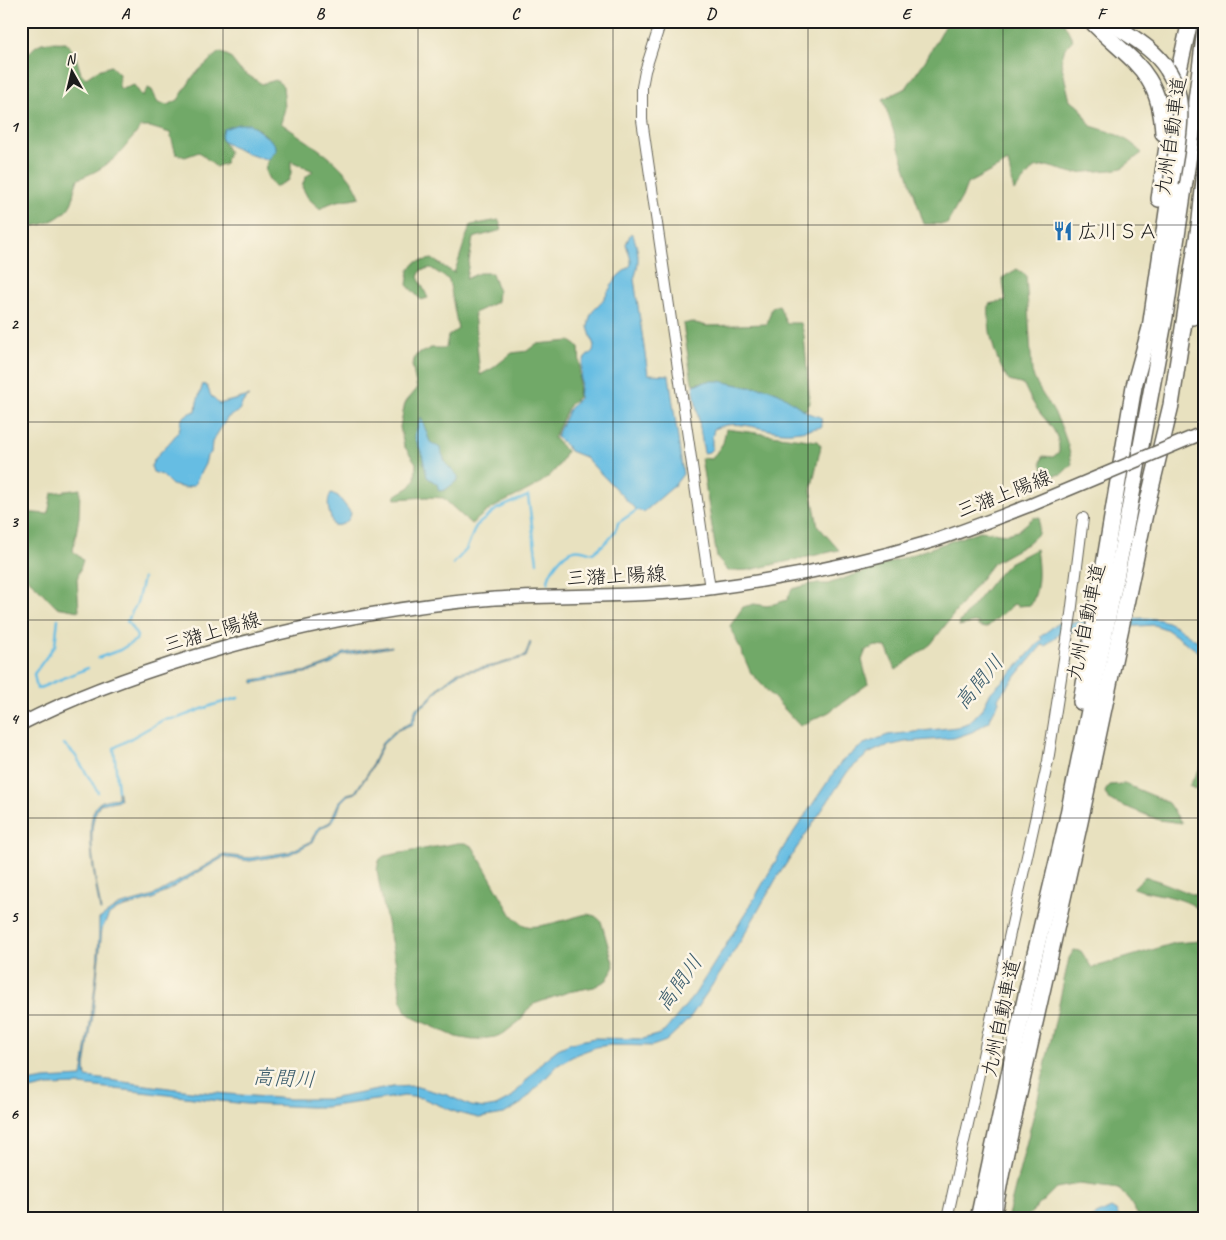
<svg xmlns="http://www.w3.org/2000/svg" width="1226" height="1240" font-family="Caveat,'Klee One',sans-serif">
  <rect width="100%" height="100%" fill="#fcf5e5"/>
  <filter id="ink" filterUnits="userSpaceOnUse"><feTurbulence type="fractalNoise" baseFrequency=".02" numOctaves="2"/><feDisplacementMap in="SourceGraphic" scale="10" xChannelSelector="R" yChannelSelector="G"/><feConvolveMatrix kernelMatrix="1 2 1 2 8 2 1 2 1" color-interpolation-filters="sRGB"/></filter>
  <filter id="wash" filterUnits="userSpaceOnUse"><feTurbulence type="fractalNoise" baseFrequency=".0096" numOctaves="4" result="noise"/><feDisplacementMap in="SourceGraphic" scale="20" xChannelSelector="R" yChannelSelector="G"/><feGaussianBlur stdDeviation="1.12" result="paint"/><feColorMatrix in="noise" values="0 0 0 0 0 0 0 0 0 0 0 0 0 0 0 0 0 1.4 0 .05"/><feComposite in="paint" operator="in"/></filter>
  <g filter="url(#wash)">
    <rect width="100%" height="100%" fill="#e8e1bf"/>
    <g fill="#71a967" stroke="#466242">
      <path d="M948 21H1063L1073 40 1065 48 1061 62 1070 101 1080 107 1091 126C1111 132 1128 137 1142 153L1122 168 1111 170 1073 173 1047 166 1034 168 1014 191 1008 162 967 184 962 197 947 224H924L883 99 906 88 925 61Z"/>
      <path d="M66 42 75 54 81 74 86 78 98 70 111 66 119 74V87L122 89 134 85 142 96 148 88 152 90 158 103 168 105 178 100 194 75 219 52 229 56 240 70 262 84 276 80 283 86 285 108 281 123C309 144 348 163 360 197 344 201 334 199 320 209L308 198 302 187 305 178 313 171 291 161V173L289 180 275 187C257 166 269 166 275 145 256 125 251 120 223 130L221 138 229 152 225 163 216 167 199 152 185 157 176 154 170 133 150 127H141C120 154 112 166 78 179 77 183 75 187 74 191 73 194 74 199 72 202 66 218 37 230 21 225V99L23 98C19 81 22 50 42 43 49 41 59 43 66 42Z"/>
      <path d="M499 220 502 230 473 238 466 279 479 273H492L498 291 497 302 474 313 480 375 493 368 512 353 527 351 536 344 570 341 579 347 580 369 578 397 569 405 554 438 566 451C555 484 520 492 493 508 485 512 478 519 471 524L443 498 427 497 395 499 396 495 410 487 415 480 416 463 404 446 400 427 405 403 417 389 412 365 416 355 431 348H446L448 336 458 329 449 280 431 268 421 270 418 277 428 298 421 300 407 285 409 270 416 262 432 259 454 273C461 256 464 240 471 225Z"/>
      <path d="M1017 269 1026 275 1032 372C1038 391 1047 399 1056 416 1064 431 1069 447 1072 464L1062 474 1045 477 1041 462 1043 456 1053 457 1059 452C1060 430 1046 423 1035 406 1031 400 1027 392 1024 385L1009 381C994 358 987 331 989 304L1006 300 1002 278Z"/>
      <path d="M779 305 786 323H801L804 335 810 403 806 410C793 407 784 395 772 390 765 387 756 388 748 387 725 383 718 379 693 384L692 382 683 324 692 322 707 326 767 324 772 307Z"/>
      <path d="M726 429 817 441 821 446 811 490 818 526 839 550 749 570 728 571 717 558 701 458 712 459 723 443Z"/>
      <path d="M80 489 79 517 73 551 83 560 77 579 79 611 56 607 37 587 21 573V512L48 514 52 493Z"/>
      <path d="M1040 517 1038 534 1027 544 993 563 931 644 896 670 886 647 876 646 866 650 862 660 868 684 829 712 800 726 751 673 730 626 743 607 754 604 767 606 787 600 792 589 811 584H828L980 531 1007 534 1018 531 1033 518Z"/>
      <path d="M1036 549C1039 569 1040 587 1031 605L1018 606 1014 604 986 628 978 626V622L959 626 960 622 996 577 1009 563Z"/>
      <path d="M1205 760V794L1189 786Z"/>
      <path d="M1125 784 1161 799 1168 803 1182 823 1159 820 1109 800 1105 792 1109 785Z"/>
      <path d="M458 843H466L473 847 511 914C516 919 520 924 527 926 539 929 573 917 587 914L595 916 601 921 614 966 607 980 594 987 568 992 534 1004 526 1011 521 1020 503 1034 495 1037 473 1040 456 1037 414 1018 406 1012 402 1003 396 964 381 894 377 870 379 860 384 856Z"/>
      <path d="M1144 877C1165 881 1184 893 1205 898V1219H1140L1130 1202 1119 1189 1079 1184 1056 1188 1025 1219H1007L1038 1098 1069 958 1074 950 1081 951 1092 968 1175 943 1200 941 1203 937C1202 930 1202 921 1200 914 1196 897 1147 894 1133 888Z"/>
    </g>
    <g fill="#66bde3" stroke="#416c80">
      <path d="M238 124H250L272 141 276 146V151L269 159C260 160 229 147 222 140L221 135 224 129Z"/>
      <path d="M631 233 633 235C639 251 640 263 634 279L648 374 669 375 683 474 674 486 644 512 636 510 585 457 570 451 564 443 556 437 569 409 579 398 582 365 585 358 593 351 594 346 588 327 590 317 593 311 601 303 617 277 631 265V260L626 244Z"/>
      <path d="M708 381H720L748 387 766 388 779 393 808 413 821 417 822 427C810 429 795 433 783 432 760 430 736 418 714 429L712 438V449L709 452 704 453 693 385Z"/>
      <path d="M203 384 207 386 211 396 219 404 249 396 243 402 238 412 228 417 212 442 211 453 207 456 205 464 194 485 185 488 172 485 162 475 153 472 151 466C157 452 171 444 179 430 181 426 180 422 182 419 186 414 191 412 196 411L197 402Z"/>
      <path d="M421 417 430 442 440 448 446 464 458 476V480L445 490 439 491 437 484 427 477 422 454 415 438V434Z"/>
      <path d="M331 493 338 496 351 513C350 522 341 527 333 525 330 514 325 504 331 493Z"/>
      <path d="M1143 618C1177 619 1178 631 1205 645V656L1166 629 1154 625 1091 629 1061 633 1050 641 1046 646 1042 645 998 698 999 702 988 722 972 732 954 738 905 742 883 747 868 754 848 771 776 879 743 937 721 972 689 1019 666 1041 652 1046 609 1045 596 1047 577 1054 558 1065 522 1103 504 1114 479 1118 458 1113 422 1098 404 1096 325 1107H309L246 1104 80 1085 48 1086 21 1092V1083L45 1079 82 1077C89 1027 100 969 99 919L118 906 151 897 224 855 250 858 289 852 310 842 318 828 330 822 339 802 347 794 355 792 369 771 382 743 397 729 411 723 416 708 426 702 439 687 458 672 496 665 525 656 530 642 531 643 526 657 493 667 459 673 440 688 427 703 418 709 413 724 398 730 383 744 370 771 356 793 348 795 341 802 337 814 331 823 320 829 311 843 290 854 250 861 224 857 153 899 118 909 109 915 102 929 93 1014 85 1067 86 1077 191 1091 289 1099H329L393 1087 414 1086 447 1095 471 1106 484 1108 496 1106 511 1098 544 1060 558 1049 571 1043 594 1038 643 1039 660 1034 665 1031 695 994 746 913 785 845 841 762 864 744 888 735 957 727 970 722 983 708 991 692 1016 668 1042 639 1040 637 1058 623Z"/>
      <path d="M392 646V647L343 655 332 664 310 672 253 683V680L309 671 330 663 343 653Z"/>
      <path d="M118 788 120 800 100 804C83 828 97 882 101 911H100C97 889 81 818 99 803 104 799 112 799 118 798Z"/>
      <path d="M1111 1208 1116 1211 1120 1219H1088Z"/>
    </g>
    <g fill="none" stroke-linecap="round" stroke-linejoin="round">
      <g stroke="#66bde3" stroke-width="2.5">
        <path d="M453 564 466 550 476 526 497 509 528 496 537 562"/>
        <path d="M548 584C547 573 563 552 574 550 581 548 587 552 593 553 603 545 616 535 618 523L637 510"/>
        <path d="M58 619 55 645 34 674 37 689 88 668"/>
        <path d="M98 658 120 650 136 640 137 636 127 621 137 603 143 578"/>
        <path d="M64 744 75 755 98 792"/>
        <path d="M118 791 114 748 163 720 178 718 213 705 238 698"/>
      </g>
    </g>
  </g>
  <g filter="url(#ink)">
    <g fill="none" stroke-linecap="round" stroke-linejoin="round">
      <defs>
        <g id="minor">
          <path d="M661 21 645 71 642 87V120L710 589"/>
          <path d="M947 1219 1048 761 1071 614 1083 518"/>
        </g>
        <path id="major" d="M21 724C77 695 137 674 196 656 292 627 389 607 489 599 564 594 639 598 713 588 788 578 861 563 933 541 966 530 999 517 1031 505"/>
        <g id="highway">
          <path d="M1091 21C1130 61 1160 70 1163 133"/>
          <path d="M1109 21C1129 36 1153 47 1167 69"/>
          <path d="M1159 199 1178 74 1190 21"/>
          <path d="M1193 317 1205 273"/>
          <path d="M1081 702 1134 386 1150 328 1171 184"/>
          <path d="M978 1219 1033 962 1066 824 1122 548 1165 317 1191 141 1205 29"/>
          <path d="M993 1219 1002 1170 1080 822 1146 509 1171 405 1200 220 1205 170"/>
        </g>
      </defs>
      <use href="#minor" stroke="#636155" stroke-width="12"/>
      <use href="#major" stroke="#636155" stroke-width="15"/>
      <use href="#highway" stroke="#636155" stroke-width="18"/>
      <use href="#minor" stroke="#fff" stroke-width="10"/>
      <use href="#major" stroke="#fff" stroke-width="12"/>
      <use href="#highway" stroke="#fff" stroke-width="15"/>
      <defs>
        <path id="major-bridge" d="M1031 505 1205 432"/>
        <path id="highway-bridge" d="M1167 69C1190 102 1176 147 1171 184"/>
      </defs>
      <use href="#major-bridge" stroke="#636155" stroke-width="15" stroke-linecap="butt"/>
      <use href="#highway-bridge" stroke="#636155" stroke-width="18" stroke-linecap="butt"/>
      <use href="#major-bridge" stroke="#fff" stroke-width="12"/>
      <use href="#highway-bridge" stroke="#fff" stroke-width="15"/>
    </g>
  </g>
  <path fill="none" stroke="#1c1c1c" stroke-width="1" stroke-opacity="0.55" d="M223 21V1219M418 21V1219M613 21V1219M808 21V1219M1003 21V1219M21 225H1205M21 422H1205M21 620H1205M21 818H1205M21 1015H1205"/>
  <defs>
    <symbol id="restaurant-bare" viewBox="-9 -9 18 18"><path d="M-5-6h1v4h1v-4h1v4h1v-4h1v5L-1.5 .5V6h-2V.5L-5-1ZM5-6V6H3V1.5H1.5Q1.5-4 5-6Z" fill="#1f6fb2" stroke="#fcf5e5" stroke-width="2.5" paint-order="stroke"/></symbol>
  </defs>
  <g fill-rule="evenodd">
    <use href="#restaurant-bare" x="1049" y="217" width="28" height="28"/>
  </g>
  <g text-anchor="middle" dominant-baseline="central" stroke-width="5" stroke-linejoin="round" paint-order="stroke">
    <g font-size="20" fill="#1c1c1c" stroke="#fcf5e5">
      <text transform="translate(1171 136) rotate(-82)">九州自動車道</text>
      <text transform="translate(1004 494) rotate(-21)">三潴上陽線</text>
      <text transform="translate(616 576) rotate(-3)">三潴上陽線</text>
      <text transform="translate(1086 622) rotate(-78)">九州自動車道</text>
      <text transform="translate(212 632) rotate(-16)">三潴上陽線</text>
      <text transform="translate(1001 1018) rotate(-78)">九州自動車道</text>
    </g>
    <g font-size="20" fill="#1c1c1c" stroke="#fcf5e5" text-anchor="start">
      <text x="1078" y="231">広川ＳＡ</text>
    </g>
    <g font-size="21" font-style="italic" fill="#3a5c6c" stroke="#fcf5e5">
      <text transform="translate(979 682) rotate(-50)">高間川</text>
      <text transform="translate(679 983) rotate(-54)">高間川</text>
      <text transform="translate(284 1078) rotate(3)">高間川</text>
    </g>
  </g>
  <rect width="1226" height="1240" fill="none" stroke="#fcf5e5" stroke-width="55"/>
  <g transform="translate(72 72) rotate(352)" stroke="#fcf5e5" stroke-width="4" paint-order="stroke">
  <path d="M0-4L9 19L0 12L-9 19Z" fill="#1c1c1c"/>
  <text y="-8" font-size="14" font-weight="bold" text-anchor="middle" fill="#1c1c1c">N</text>
  </g>
  <rect x="28" y="28" width="1170" height="1184" fill="none" stroke="#1c1c1c" stroke-width="2"/>
  <g font-size="16" text-anchor="middle" font-weight="bold" fill="#1c1c1c">
    <text x="125" y="19">A</text>
    <text x="320" y="19">B</text>
    <text x="515" y="19">C</text>
    <text x="711" y="19">D</text>
    <text x="906" y="19">E</text>
    <text x="1101" y="19">F</text>
    <text x="14" y="132">1</text>
    <text x="14" y="329">2</text>
    <text x="14" y="527">3</text>
    <text x="14" y="724">4</text>
    <text x="14" y="922">5</text>
    <text x="14" y="1119">6</text>
  </g>
</svg>
